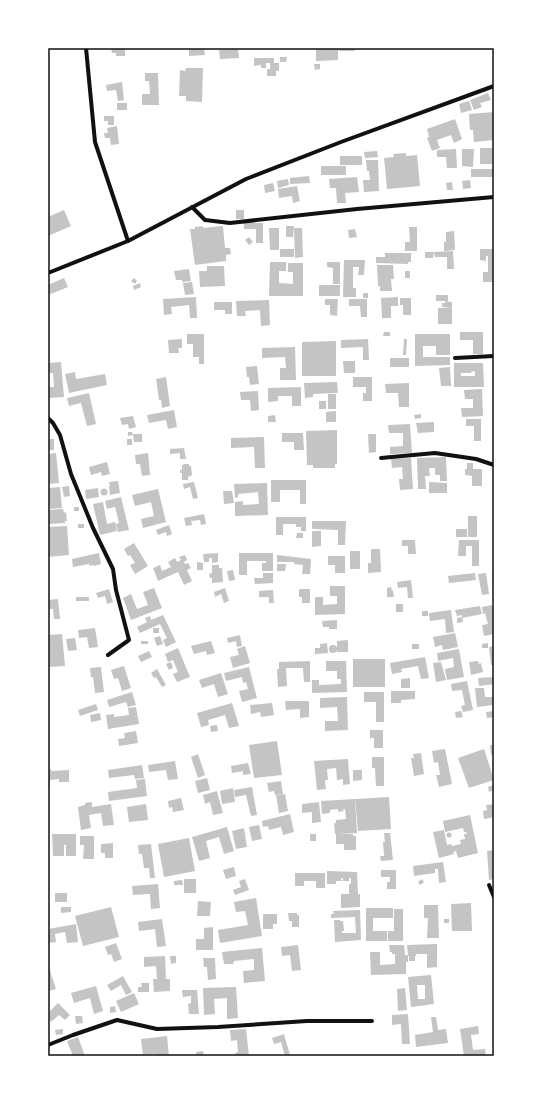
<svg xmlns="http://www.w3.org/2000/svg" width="542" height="1104" font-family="'Noto Sans',sans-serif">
  <rect width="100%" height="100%" fill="#fff"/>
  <g fill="#c4c4c4" fill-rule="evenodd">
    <path d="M111 48H125V56H116V53H112Z"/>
    <path d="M189 48H204L205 55 189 56Z"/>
    <path d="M316 48H338V60L316 61Z"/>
    <path d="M338 48H355V51H339Z"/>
    <path d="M238 49 239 58 220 59 219 50Z"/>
    <path d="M280 57H287L286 62H280Z"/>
    <path d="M254 58H274V63H279V71H276V76H267V69H270V63H266V68H261V65L254 66Z"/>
    <path d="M314 64H320V69L315 70Z"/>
    <path d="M186 68H203L202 102 186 101V96H179L180 70 185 71Z"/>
    <path d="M145 73H158L159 105H142V94H150L149 81H145Z"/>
    <path d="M122 82 124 100 118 101 116 90 107 91 106 85Z"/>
    <path d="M488 93 491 100 480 103 482 107 474 110 470 100Z"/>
    <path d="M469 101 472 110 461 113 459 104Z"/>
    <rect x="117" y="103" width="10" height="7"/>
    <path d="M494 112V140L474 142 473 130H470L469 114Z"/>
    <path d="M104 116H114V125H108V121H104Z"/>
    <path d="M455 119 462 139 454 143 451 135 437 140 440 148 432 151 427 138 429 137 427 129Z"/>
    <path d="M117 126 119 144 111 145 110 138H105L104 133H108L107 128Z"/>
    <rect x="480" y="148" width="12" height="16"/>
    <path d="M456 149 457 168H447L446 157H437V150Z"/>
    <path d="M462 149H474L473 167 462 166Z"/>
    <path d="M377 151 378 157 365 158 364 152Z"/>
    <path d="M406 153V156L417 155 420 186 387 189 384 158 394 157 393 154Z"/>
    <rect x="340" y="156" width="22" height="9"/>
    <path d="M366 160H378L379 191 364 192 363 180H370L369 171H367Z"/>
    <rect x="321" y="166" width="25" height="9"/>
    <rect x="471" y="169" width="22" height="8"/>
    <path d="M309 176 310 183 290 184V178Z"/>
    <path d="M357 177 359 192 345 193 346 203H337L336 188H330L329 179Z"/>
    <path d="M288 179 289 185 278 188 277 181Z"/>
    <path d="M470 180 471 188 463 189 462 181Z"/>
    <path d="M452 182 453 190H447L446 183Z"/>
    <path d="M273 183 275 191 265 193 264 185Z"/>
    <path d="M297 186 300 201 293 203 292 196 279 198 278 189Z"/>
    <path d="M64 210 71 226 48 236V217Z"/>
    <rect x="236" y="210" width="8" height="9"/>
    <path d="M244 223H263V243H256V229H244Z"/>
    <path d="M203 226V228L223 226 225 248H230L231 254 226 255V261L195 265 190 229H195V227Z"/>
    <path d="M286 226H294L293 237H286Z"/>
    <path d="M409 227H417V251H405V242H410Z"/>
    <path d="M269 228H279V250H270Z"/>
    <path d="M294 228H302L303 257 295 258Z"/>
    <path d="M355 229 357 237 349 238 348 230Z"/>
    <path d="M454 231 455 250 444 251V242H446V232Z"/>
    <path d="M249 237 253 242 249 245 245 240Z"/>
    <rect x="280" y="249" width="14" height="8"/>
    <path d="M480 249H494V282H483V272H488V256H486V261L480 260Z"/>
    <path d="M453 251 454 269H447V257H435L434 252Z"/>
    <path d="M425 252H434L433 258H425Z"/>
    <path d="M385 253H411V262H408V264L376 263V257H385Z"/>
    <path d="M344 260H365L364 275H358L359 267H353V288H356V297H343Z"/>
    <path d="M270 262H286V271H279V283L293 284V272H288V263H303V296H269Z"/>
    <path d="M327 262H340V284H333V268L327 267Z"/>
    <path d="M377 265H393L394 279H391L392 291H380V286H378Z"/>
    <path d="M207 266H224L225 286 200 287 199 271H207Z"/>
    <path d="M189 269 191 281 182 282V280H176L174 271Z"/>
    <rect x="405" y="271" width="5" height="7"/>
    <path d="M64 278 68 287 48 295V285Z"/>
    <path d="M134 278 137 281 135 284 131 281Z"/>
    <path d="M192 282 194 294 185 295 183 283Z"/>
    <path d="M140 283 141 287 134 290 133 286Z"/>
    <rect x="319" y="285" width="21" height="11"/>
    <rect x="363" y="293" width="5" height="5"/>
    <rect x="436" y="295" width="12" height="6"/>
    <path d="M196 297 197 318H190L189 305 171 307 172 314 164 315 163 299Z"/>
    <path d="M398 297V306H391V318H382L381 298Z"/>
    <path d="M400 298H411V315H403V305H400Z"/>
    <path d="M325 299H338L337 316 330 315V305H325Z"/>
    <path d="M349 299H367V317H361L360 306H349Z"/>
    <path d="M269 300 270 325 261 326 260 310 245 311 246 316H237L236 301Z"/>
    <path d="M445 301 452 302V308L442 307V303H445Z"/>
    <path d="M214 302H232V314H225V310H214Z"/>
    <rect x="438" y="308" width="14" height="16"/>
    <path d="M384 332H390V336H383Z"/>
    <path d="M460 332H483V354H473V340H460Z"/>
    <path d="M187 334H204V364H199V357H193V344H187Z"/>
    <path d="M415 334H450V355H436V346H423V357H450V365L415 366Z"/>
    <path d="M182 339V348H178L179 353H169L168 340Z"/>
    <path d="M368 339 369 360H363V347L341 348V340Z"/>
    <path d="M404 339H407L406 355H403Z"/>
    <path d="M336 341V376H302V342Z"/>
    <path d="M295 347 296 380H280V368H286L285 357 262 358V348Z"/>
    <rect x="390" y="358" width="19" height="9"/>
    <path d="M343 361H355V373H344Z"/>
    <path d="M61 362 64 397 48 398V387H54L53 373H49L48 363Z"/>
    <path d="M454 363H483L484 387H454ZM475 371V376H461V373H471V372Z"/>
    <path d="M257 366 259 384 250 385 249 377H247L246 367Z"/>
    <path d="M450 367 451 386H441L439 368Z"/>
    <path d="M75 372 76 379 105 374 107 385 69 393 65 374Z"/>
    <path d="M166 377 170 406 162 408 161 400H159L156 379Z"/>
    <path d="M353 377H372V401H363V393H366V387H353Z"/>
    <path d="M337 382 338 393 313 394V397L305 398 304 383Z"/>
    <path d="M409 383V407H399L398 393H386L385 384Z"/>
    <path d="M301 387V406H292V396H278V401L268 402V388Z"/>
    <path d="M482 389 483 416 462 417 461 408H473V399H465L464 390Z"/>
    <path d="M258 391 259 410 251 411 250 400H241L240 392Z"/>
    <path d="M89 393 96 424 87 426 81 403 69 406 67 398Z"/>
    <rect x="328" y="394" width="8" height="15"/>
    <rect x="319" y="401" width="7" height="8"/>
    <path d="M174 410 177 427 168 429 166 420 149 423 147 415Z"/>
    <path d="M336 411V422H326V412Z"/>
    <path d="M421 414V418L415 419 414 415Z"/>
    <path d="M275 415 276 422H268V416Z"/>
    <path d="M133 416 136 427 129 429 128 424 122 425 120 418Z"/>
    <path d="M466 419H481V441H474V426H466Z"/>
    <path d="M434 422V432L418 433 416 423Z"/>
    <path d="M410 424 412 453 390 454V447L403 446V433H389L388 425Z"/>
    <path d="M337 430V464H335V468H313V465H307L306 431Z"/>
    <path d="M128 432H132L133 435 128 436Z"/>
    <path d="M282 433H303L304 450H294V442H282Z"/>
    <path d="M133 434H142V442H134Z"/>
    <path d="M368 434H376V452L369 453Z"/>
    <path d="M264 437 265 468H255L254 447 231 448V438Z"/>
    <rect x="48" y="439" width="6" height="11"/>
    <rect x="127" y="439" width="5" height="6"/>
    <path d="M184 448 186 459H180V453L170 454V449Z"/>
    <path d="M56 453 59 483 48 484V454Z"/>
    <path d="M148 453 150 475 142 476 140 464H136L135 455Z"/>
    <path d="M446 457 447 481H440V475H435V468H429L430 476H425L426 489H418L417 458Z"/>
    <path d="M411 458 413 489 400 490 399 479H403L402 467 392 468 391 459Z"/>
    <path d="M107 462 110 474 102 476 101 472 91 475 89 467Z"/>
    <path d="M467 463H473V469H482V486H472V476L465 475V469H467Z"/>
    <path d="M185 464H189V466H191L192 475 188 477V480H182V473H180V470H182V465Z"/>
    <path d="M271 480H306V504H300V490H280V502H271Z"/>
    <path d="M118 481 120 493 110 495 109 486H110L109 482Z"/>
    <path d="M194 482 198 498 193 499 190 487 184 489 183 484Z"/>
    <path d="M429 482 447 483V493H429Z"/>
    <path d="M267 483 268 515 235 516V502L243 501V505L259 504 258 492 238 494V497L235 498 234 484Z"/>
    <path d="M69 486 70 496 64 497 62 487Z"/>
    <path d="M60 487 62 508 50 509 48 497V488Z"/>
    <path d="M98 488 99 497 86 499 85 490Z"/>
    <circle cx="104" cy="492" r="3.5"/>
    <path d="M158 489 166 522 143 528 141 519 154 516 151 502 135 506 132 495Z"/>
    <path d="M223 491H232L234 503 224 504Z"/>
    <path d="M121 497 129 530 118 532 116 524 119 523 115 507 107 509 105 501Z"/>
    <path d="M103 502 107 524 115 522 117 531 100 535 93 504Z"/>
    <rect x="74" y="507" width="5" height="4"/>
    <path d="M63 509 64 513 66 512 67 521H65V523L48 524V510Z"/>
    <path d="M204 514 206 524 201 525 200 520 191 521 192 525 186 526 184 518Z"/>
    <rect x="468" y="516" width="9" height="21"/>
    <path d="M276 517H306V531H301V527H296V524H283V535H276Z"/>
    <path d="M312 521H346L345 545H338V530L312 529Z"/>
    <rect x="78" y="524" width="6" height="4"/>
    <path d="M169 525 172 534 167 536 166 532 158 535 156 530Z"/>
    <path d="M67 526 69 555 48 557V527Z"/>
    <rect x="456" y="529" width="11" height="8"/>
    <path d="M312 531H321V546L312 547Z"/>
    <path d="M297 533H303V538H296Z"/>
    <path d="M402 540H415L416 554H408V546H402Z"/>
    <path d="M459 540H479V566H472V546H466V556H458Z"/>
    <path d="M134 543 148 566 135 574 130 565 135 563 130 555 128 556 124 549Z"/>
    <path d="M371 549H380L381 572 368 573V563H371Z"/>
    <rect x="350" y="551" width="10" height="18"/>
    <path d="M99 553 101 564 94 566 93 565 90 566 89 564 73 567 72 559Z"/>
    <path d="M218 553V562L212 563V558H209V562H204L203 554Z"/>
    <path d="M239 553H273V571H262V563H266V561H247V575H239Z"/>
    <path d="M185 555 187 560 184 562 185 564 188 563 191 568 187 570 192 581 184 585 178 572 158 581 153 568 160 565 162 571 171 567 168 562 175 558 177 562 181 560 179 557Z"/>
    <path d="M277 555 311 559 310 574H302L303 565 294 564V562H277Z"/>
    <path d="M328 556H345V573H335V565H328Z"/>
    <path d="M197 562 203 563V570H197Z"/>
    <path d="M277 564H286L285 571H277Z"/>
    <path d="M212 565H219V568H222L223 582 212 583V578H210L209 574 212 573Z"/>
    <path d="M233 570 235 580 229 581 227 571Z"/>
    <path d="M492 572H494V585H493Z"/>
    <path d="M263 573H273V583L255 584 254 578H263Z"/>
    <path d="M475 573 476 580 449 583 448 576Z"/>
    <path d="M486 573 489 594 482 595 478 574Z"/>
    <path d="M411 580 413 598H408L407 587 398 588 397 582Z"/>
    <path d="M330 586H345V614L315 615V597H323V605L337 604V596H330Z"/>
    <path d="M391 587 392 591 393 590 394 597H387V588Z"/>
    <path d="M154 588 162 608 131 620 123 598 131 594 137 609 148 605 143 592Z"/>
    <path d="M225 588 229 601 224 603 221 594 215 597 214 592Z"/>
    <path d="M109 589 113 602 107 604 105 596 98 598 96 593Z"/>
    <path d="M299 589H310V603H302V597H299Z"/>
    <path d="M273 590 274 603H269V597H259V591Z"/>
    <rect x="76" y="597" width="13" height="4"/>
    <path d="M58 599 60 619H54L53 609H48V600Z"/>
    <rect x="396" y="604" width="7" height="8"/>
    <path d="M492 605 494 618V634L484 636 482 625 488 624 485 613 483 614 482 607Z"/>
    <path d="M480 606 482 614 462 618V615L457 616 455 610Z"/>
    <path d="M451 610 454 632 446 633 445 619 430 621 429 613Z"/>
    <rect x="422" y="611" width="6" height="5"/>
    <path d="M163 615 176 642 166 647 163 640 167 638 160 624 140 633 137 627 147 622 145 618 150 616 151 620Z"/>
    <path d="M462 617 463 622 457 623V618Z"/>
    <path d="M337 620V629H329V627H323L322 621Z"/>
    <path d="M95 628 98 647 89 648 87 637 79 638 78 630Z"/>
    <rect x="153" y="628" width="6" height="5"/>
    <path d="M455 633 458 647 443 650 442 645 435 647 433 637Z"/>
    <path d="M62 634 65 666 48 667V635Z"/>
    <path d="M240 635 242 646 237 647 236 641 228 643 227 638Z"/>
    <path d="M160 636 163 644 157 646 154 638Z"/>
    <path d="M75 638 77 650 68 651 66 639Z"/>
    <path d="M348 640V652H337V641Z"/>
    <rect x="141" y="641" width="7" height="3"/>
    <path d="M211 641 215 653 207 655 206 651 194 654 191 646Z"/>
    <path d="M327 643 328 653 315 654V648H320V644Z"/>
    <path d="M488 643V648H482V644Z"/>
    <rect x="412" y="644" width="7" height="5"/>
    <circle cx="333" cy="649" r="4"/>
    <path d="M245 646 250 663 233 668 230 657 239 655 237 649Z"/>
    <path d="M494 646V665H491L489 647Z"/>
    <path d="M178 648 190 677 177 682 173 674 178 672 173 660 168 662 165 654Z"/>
    <path d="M459 649 464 677 447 680 445 669 454 667 453 658 438 661 437 653Z"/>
    <path d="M149 651 152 657 141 662 138 656Z"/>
    <path d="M425 657 429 678 421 679 418 666 401 669 402 672 392 674 390 663Z"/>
    <rect x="353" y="659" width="32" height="28"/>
    <path d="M310 661V682H304L303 668H286L287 686 278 687 277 669H279V662Z"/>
    <path d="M326 661H346L347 692 312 693V680H319V685L341 684V679H337V671H326Z"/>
    <path d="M478 661 479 664 481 663 483 672 471 675 469 662Z"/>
    <path d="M171 662 173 668 169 670 166 664Z"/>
    <path d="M441 662 446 680 436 682 433 663Z"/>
    <path d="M124 666 131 688 122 691 118 678 114 679 111 670Z"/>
    <path d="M101 667 104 692 95 693 93 677H91L90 668Z"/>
    <path d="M249 667 257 698 242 702 239 691 248 689 246 682 243 683 242 677 226 681 224 673Z"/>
    <path d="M157 669 166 685 162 687 156 677 154 678 151 673Z"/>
    <path d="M221 673 228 694 218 697 214 684 202 688 199 680Z"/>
    <path d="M494 677V684L479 686 478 678Z"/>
    <path d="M410 678V688H401V679Z"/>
    <path d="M467 681 473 710 463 712 461 706 465 705 462 690 452 691 451 684Z"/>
    <path d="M475 688H484L485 697H494V705L477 707Z"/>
    <path d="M391 691H415V699L401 700V703H391Z"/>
    <path d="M132 692 136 705 128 707 126 702 109 707 107 700Z"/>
    <path d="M364 692H384V722H376V702H364Z"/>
    <path d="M347 697 348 730 325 731V721H338L337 707 320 708V698Z"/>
    <path d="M285 701H309V717L300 718V709L286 710Z"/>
    <path d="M232 703 239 726 229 728 225 715 208 720 209 725 201 727 197 713Z"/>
    <path d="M272 703 274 715 261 717 260 712 251 714 250 705Z"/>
    <path d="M96 704 98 710 80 716 78 710Z"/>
    <path d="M136 707 139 724 108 729 106 715 114 714V717L129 715 128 708Z"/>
    <path d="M461 711 463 717 456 718 455 712Z"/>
    <path d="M494 711V717L487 718 486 712Z"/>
    <path d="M100 713 101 720 91 722 90 715Z"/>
    <path d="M217 725 218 731 211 732 210 726Z"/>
    <path d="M370 730H383V748H374V738H370Z"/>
    <path d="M136 731 138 743 119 746 118 739 125 738 124 733Z"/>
    <path d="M277 741 282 775 254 778 249 745Z"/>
    <path d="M490 745H494V754L491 755Z"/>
    <path d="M445 749 452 784 439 787 436 775H440L438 762 434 763 432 751Z"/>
    <path d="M484 749 494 780 469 788 458 758Z"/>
    <path d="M421 753 424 774 414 776 411 758H414L413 754Z"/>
    <path d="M198 754 205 775 198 778 191 757Z"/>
    <path d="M372 757H384V786H376L375 768H372Z"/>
    <path d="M348 759 350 784 343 785V779L337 780 336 768 327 769 328 780H325L326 789 317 790 314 761Z"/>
    <path d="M175 761 178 779 168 780 166 770 149 772 148 765Z"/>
    <path d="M248 763 251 774 243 775V771L232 773 231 766Z"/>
    <path d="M142 765 144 778 135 779 134 775 109 778 108 770Z"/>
    <path d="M48 769H51V771L69 770V782H59V779L50 780V788L48 789Z"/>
    <path d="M353 770H362V780L353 781Z"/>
    <path d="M207 778 210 790 198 793 195 781Z"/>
    <path d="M145 779 147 796 109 801 108 792 137 788 136 780Z"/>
    <path d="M281 781 283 794 275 795 274 791 269 792 267 783Z"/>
    <path d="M494 785V790L489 792 488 787Z"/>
    <path d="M252 787 257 815 251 816 246 795 235 797 234 790Z"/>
    <path d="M233 788 235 802 222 804 220 791Z"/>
    <path d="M217 791 223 813 213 815 210 802 205 804 203 795Z"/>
    <path d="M285 794 288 811 279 813 276 795Z"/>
    <path d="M389 797 391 829 358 831 355 799Z"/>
    <path d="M181 798 184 810 173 812 172 807 169 808 168 801Z"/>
    <path d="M355 799 357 833 338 834H353V836H356V850H344V844H336V834H335L334 823H336V820L346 819 345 809H343L344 811 338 812V809L330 810V813L322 814 321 801Z"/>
    <path d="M92 802V807L111 804 114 825 103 826 101 813 89 815 91 828 81 830 78 807 85 805V803Z"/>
    <path d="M319 802 321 822 312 823V812L302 813V804Z"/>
    <path d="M146 804 148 820 129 822 127 807Z"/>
    <path d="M494 804V817L484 819 483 811 487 810 486 805Z"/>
    <path d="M290 814 294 832 283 835 281 827 269 830 268 826 263 827 262 821Z"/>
    <path d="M470 815 478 853 458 858 456 851 453 852 454 854 439 858 433 832 444 830 447 845 451 844 452 846 461 844 460 840 465 839 464 834H467L466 832H464L463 828 445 832 443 821Z"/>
    <path d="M259 825 262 839 252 841 249 827Z"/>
    <path d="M227 827 234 851 224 854 219 837 206 841 210 858 199 861 192 837Z"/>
    <path d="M244 828 247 847 236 849 232 831Z"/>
    <circle cx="449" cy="835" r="2.5"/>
    <path d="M384 833H390L393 860 381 861 380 856H384L383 842H385Z"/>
    <path d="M52 834H76V856H66V845H64V856H53Z"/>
    <rect x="310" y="834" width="6" height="7"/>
    <path d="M80 836H94V859H83L84 845H80Z"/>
    <path d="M189 838 195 871 164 877 158 844Z"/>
    <path d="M113 843V858H105V853H101V844Z"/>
    <path d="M151 844 155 878H150L149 868H144L142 854H139L138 845Z"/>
    <path d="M494 850V879L489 880 487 851Z"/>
    <path d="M443 862 446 882 439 883 438 869H435V873L414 876 413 866Z"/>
    <path d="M234 867 236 876 226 879 223 870Z"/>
    <path d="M381 870H396V889H387V882H390V877H381Z"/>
    <path d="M327 871 357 872 358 894H360V907L341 908V894H349V884H351V878H349V881H343V878H341L342 881H336V884H327Z"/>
    <path d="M295 873H325V888H316V881H304V886H295Z"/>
    <rect x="184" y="879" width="12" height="14"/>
    <path d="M245 879 249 890 235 895 233 890 241 887 239 881Z"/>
    <path d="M422 879 424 882 420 885 418 882Z"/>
    <path d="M182 880 183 885H174V881Z"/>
    <path d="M158 884 160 908 151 909 150 894 133 895 132 886Z"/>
    <rect x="55" y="893" width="12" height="9"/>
    <path d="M256 898 262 936 220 943 218 930 248 925 245 911 236 912 234 902Z"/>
    <path d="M198 901 211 902 210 916H197Z"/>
    <path d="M471 903 472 931H452L451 904Z"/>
    <path d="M424 905H438L439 938H427L428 918H424Z"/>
    <path d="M61 907H71V912L61 913Z"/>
    <path d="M111 907 119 937 83 946 75 916Z"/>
    <path d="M366 908H393V918H373V931H387V941H366Z"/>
    <path d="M394 909H403V941H388V931H394Z"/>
    <path d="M360 910 361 940 335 942 334 920H340V921H343L344 931H342V933H356L355 917 331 918V914H334L333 911Z"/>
    <path d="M288 913H297V915H299V927H292V921H289Z"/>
    <path d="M263 914H277V924H273V929H263Z"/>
    <path d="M162 919 166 946 157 947 155 929 139 931 138 922Z"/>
    <rect x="444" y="919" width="5" height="4"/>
    <path d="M76 924 78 942 67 943 65 932 55 934 56 942 48 943V929Z"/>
    <path d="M213 927V950H196V939H204V928Z"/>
    <path d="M116 943 122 959 114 962 111 954 108 955 105 947Z"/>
    <path d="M437 944V967L427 968V954H416V956H415V961H409V956H408V962H406V974L371 975 370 952H380V965L395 964V954H392V952H390L389 945H404L405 955H408L407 945Z"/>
    <path d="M298 945 301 970 292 971 290 955 282 956 281 947Z"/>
    <path d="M262 948 265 981 244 983 243 971 254 970V959L234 961 233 964H224L222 952Z"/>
    <path d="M165 956 166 979H170V991L154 992 153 979H157L156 966 144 967V957Z"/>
    <path d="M170 956H176V963L171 964Z"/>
    <path d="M203 958H215L216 979 208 980 207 967H204Z"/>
    <path d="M48 964 56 989 49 991 48 986Z"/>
    <path d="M431 975 434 1004 411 1007 408 977ZM417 985H425V999H418Z"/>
    <path d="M123 976 132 992 126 995 121 985 111 991 107 985Z"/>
    <path d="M141 983H149V992H138V987H142Z"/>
    <path d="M96 986 103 1011 94 1014 90 998 74 1003 71 993Z"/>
    <path d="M236 987 238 1018 227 1019V998L214 999 215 1014 204 1015 203 988Z"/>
    <path d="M405 988 407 1010 398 1011 397 989Z"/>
    <path d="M182 990H197L199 1014H189L188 1004 191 1003V996L183 997Z"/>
    <path d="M134 993 139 1004 121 1012 116 1001Z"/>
    <path d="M58 1003 70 1015 65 1020 59 1015 51 1022 48 1018V1013Z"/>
    <path d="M115 1006 116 1012 110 1013V1007Z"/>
    <path d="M408 1014 410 1044H402L401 1024 392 1025V1015Z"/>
    <path d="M75 1016H82L83 1023 76 1024Z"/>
    <path d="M431 1017H436L438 1030 446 1029 448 1043 416 1047 415 1035 433 1032Z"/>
    <path d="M478 1026 479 1034 471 1035 473 1050 485 1049 486 1056H464L460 1029Z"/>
    <path d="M63 1029V1034L56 1035 55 1030Z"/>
    <path d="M246 1029 249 1056H236L235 1053 238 1052 237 1040 231 1041 230 1030Z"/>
    <path d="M284 1034 290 1055 287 1056H285L281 1042 274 1044 272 1038Z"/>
    <path d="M167 1036 169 1056H156V1054L143 1055 141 1039Z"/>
    <path d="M78 1037 85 1056H73L67 1041Z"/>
    <path d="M203 1051 204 1056H197L196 1052Z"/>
  </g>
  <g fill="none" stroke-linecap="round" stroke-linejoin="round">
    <g stroke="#111" stroke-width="4">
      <path d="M86 48 95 142 128 241"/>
      <path d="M192 207 205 220 230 223 357 209 494 197"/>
      <path d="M48 273 128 241 246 179 341 142 494 86"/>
      <path d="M455 358 494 356"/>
      <path d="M48 418 53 423 60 435 71 474 93 528 113 569 116 590 129 640 108 655"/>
      <path d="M381 458 435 453 476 459 494 465"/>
      <path d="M489 885 494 897"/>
      <path d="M48 1045 73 1035 117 1020 157 1029 218 1027 307 1021H372"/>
    </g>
  </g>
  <rect width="542" height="1104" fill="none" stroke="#ffffff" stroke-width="98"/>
  <rect x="49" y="49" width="444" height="1006" fill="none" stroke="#111" stroke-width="1.5"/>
</svg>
